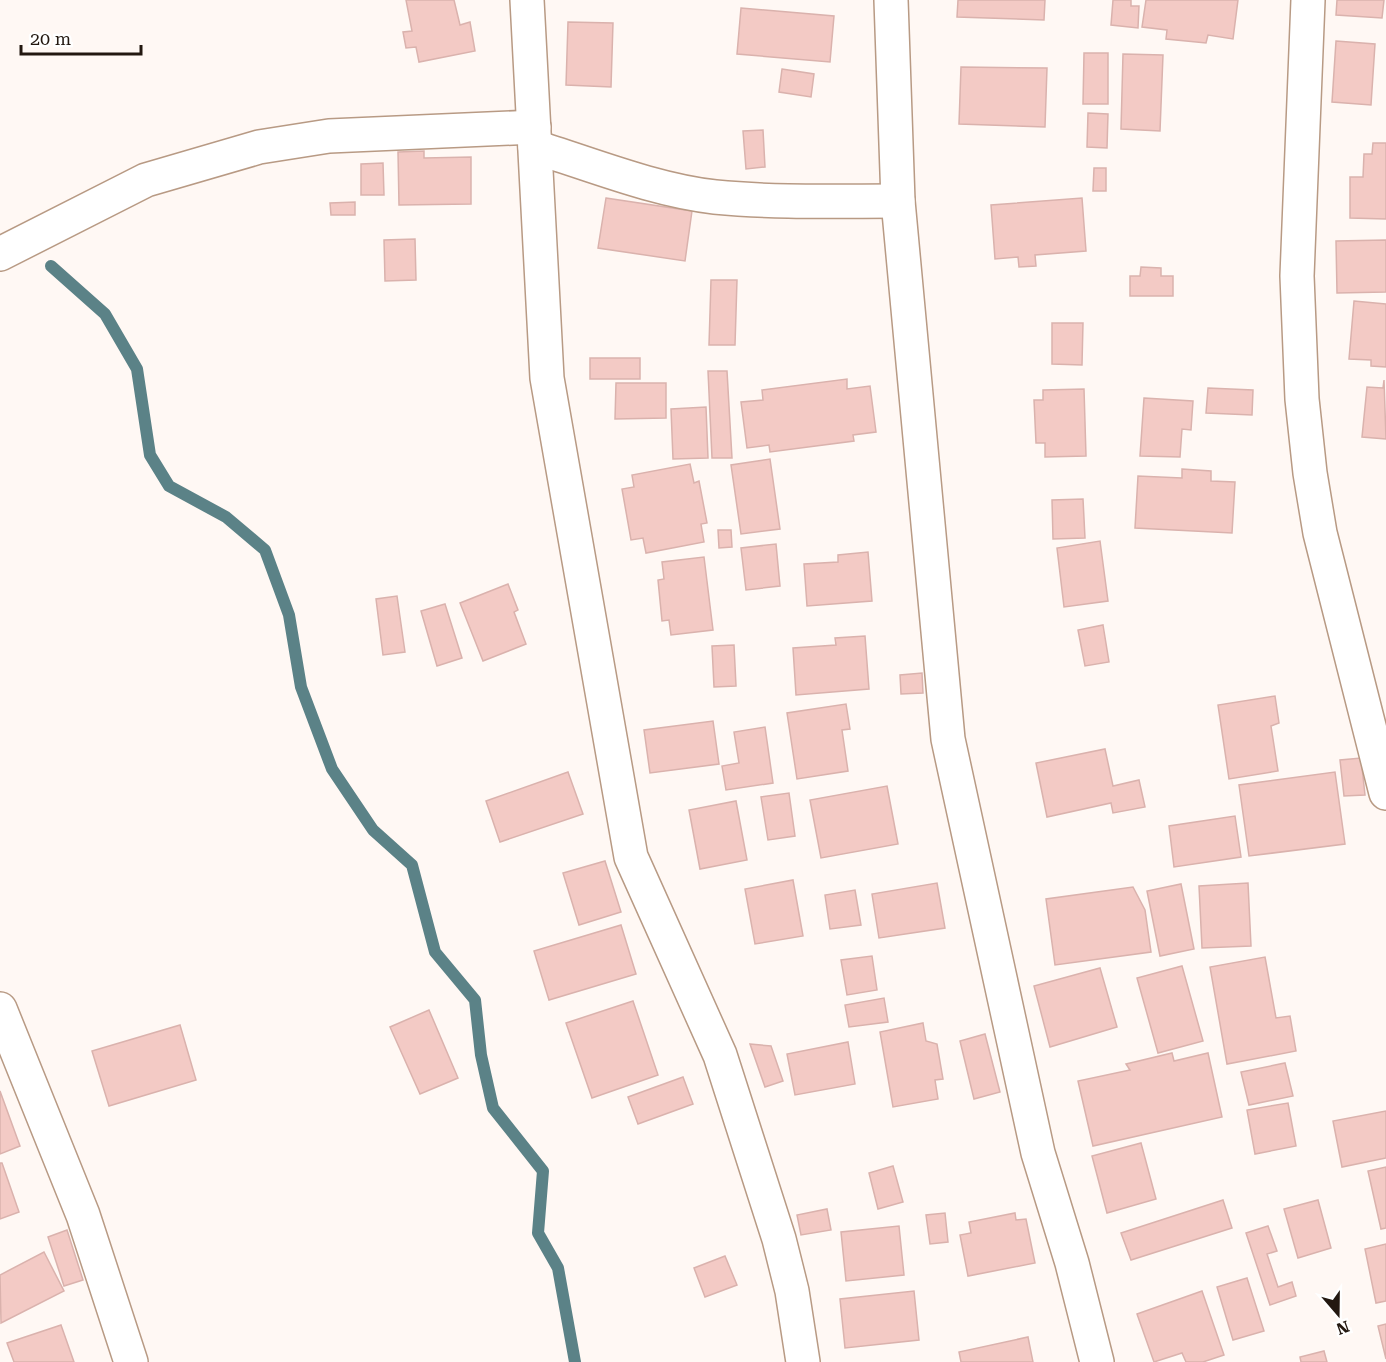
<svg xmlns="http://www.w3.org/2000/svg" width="1386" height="1362" font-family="'Roboto Serif',serif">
  <rect width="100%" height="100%" fill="#fff8f4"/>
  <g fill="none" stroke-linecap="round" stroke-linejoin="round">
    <path stroke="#5b8287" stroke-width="12" d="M51 266 105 314 137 369 150 455 169 486 226 517 265 550 289 615 301 687 332 769 373 830 412 865 435 952 475 1000 481 1055 493 1108 543 1171 538 1233 558 1268 575 1362"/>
  </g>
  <g fill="#f3cac5" stroke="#dab2ad" stroke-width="1.5">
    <path d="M406 0H454L460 25 470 22 475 51 419 62 416 47 406 48 403 32 412 31Z"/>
    <path d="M958 0H1045L1044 20 957 17Z"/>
    <path d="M1113 0H1131V6H1139L1138 28 1111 25Z"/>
    <path d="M1146 0H1238L1233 39 1208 35 1206 43 1166 39 1167 30 1142 27Z"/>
    <path d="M1337 0H1384L1382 18 1336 15Z"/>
    <path d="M741 8 834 16 830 62 737 54Z"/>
    <path d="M568 22 613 23 611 87 566 85Z"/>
    <path d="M1336 41 1375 44 1371 105 1332 102Z"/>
    <path d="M1084 53H1108V104H1083Z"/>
    <path d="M1123 54 1163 55 1160 131 1121 129Z"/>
    <path d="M961 67 1047 68 1045 127 959 124Z"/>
    <path d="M782 69 814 74 811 97 779 92Z"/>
    <path d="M1088 113 1108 114 1107 148 1087 147Z"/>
    <path d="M763 130 765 167 746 169 743 131Z"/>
    <path d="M1373 143H1386V219L1350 218V177H1363L1364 154H1372Z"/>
    <path d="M424 151V158L471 157V204L399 205 398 152Z"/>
    <path d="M383 163 384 195H361V164Z"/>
    <path d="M1094 168H1106V191H1093Z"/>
    <path d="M606 198 692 211 685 261 598 248Z"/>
    <path d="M1082 198 1086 251 1035 255 1036 266 1019 267 1018 257 995 259 991 205Z"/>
    <path d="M355 202V215H331L330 203Z"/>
    <path d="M415 239 416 280 385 281 384 240Z"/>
    <path d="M1386 240V292L1337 293 1336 241Z"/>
    <path d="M1141 267 1161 268V276H1173V296H1130V276H1140Z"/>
    <path d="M711 280H737L735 345H709Z"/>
    <path d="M1354 301 1386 304V367L1371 366V360L1349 359Z"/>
    <path d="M1052 323H1083L1082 365 1052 364Z"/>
    <rect x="590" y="358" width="50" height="21"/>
    <path d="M708 371H727L732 458H712Z"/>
    <path d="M847 379V389L870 386 876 432 853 435 854 441 770 452 769 445 747 448 741 402 763 400 762 390Z"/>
    <path d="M1384 380 1386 439 1362 437 1367 387 1383 388Z"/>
    <path d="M616 383H666V418L615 419Z"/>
    <path d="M1208 388 1253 390 1252 415 1206 413Z"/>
    <path d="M1084 389 1086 456 1045 457V443H1036L1034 400H1043V390Z"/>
    <path d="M1144 398 1193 401 1191 430 1182 429 1180 457 1140 456Z"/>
    <path d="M706 407 708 458 673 459 671 409Z"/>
    <path d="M770 459 780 529 741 534 731 465Z"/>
    <path d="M690 464 694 483 699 481 707 523 701 524 704 542 646 553 643 538 631 540 622 489 634 487 632 475Z"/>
    <path d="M1182 469 1211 471V481L1235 482 1232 533 1135 528 1138 476 1182 478Z"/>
    <path d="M1083 499 1085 538 1053 539 1052 500Z"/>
    <path d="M718 530H731L732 547 719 548Z"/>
    <path d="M1100 541 1108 601 1064 607 1057 548Z"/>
    <path d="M776 544 780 586 746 590 741 548Z"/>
    <path d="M868 552 872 601 807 606 804 564 838 562V555Z"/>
    <path d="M704 557 713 630 671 635 669 620 662 621 658 580 664 579 662 562Z"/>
    <path d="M508 584 518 610 514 612 526 644 483 661 460 603Z"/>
    <path d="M397 596 405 652 383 655 376 599Z"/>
    <path d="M445 604 462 658 437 666 421 611Z"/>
    <path d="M1103 625 1109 662 1085 666 1078 630Z"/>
    <path d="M865 636 869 689 796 695 793 648 836 645 835 638Z"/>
    <path d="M734 645 736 686 714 687 712 646Z"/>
    <path d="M922 673 923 693 901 694 900 675Z"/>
    <path d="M1275 696 1279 723 1271 726 1278 771 1229 779 1218 705Z"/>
    <path d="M846 704 850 729 842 730 848 771 797 779 787 713Z"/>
    <path d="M713 721 719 764 650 773 644 730Z"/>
    <path d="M765 727 773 783 726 790 722 766 739 763 734 732Z"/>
    <path d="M1105 749 1113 786 1139 780 1145 807 1113 813 1111 803 1047 817 1036 763Z"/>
    <path d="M1361 758 1365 795 1344 796 1340 760Z"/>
    <path d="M568 772 583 814 500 842 486 801Z"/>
    <path d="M1335 772 1345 844 1249 856 1239 785Z"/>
    <path d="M887 786 898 844 821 858 810 800Z"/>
    <path d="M789 793 795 836 768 840 761 797Z"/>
    <path d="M736 801 747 860 700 869 689 810Z"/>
    <path d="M1235 816 1241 857 1174 867 1169 826Z"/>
    <path d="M605 861 621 912 579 925 563 873Z"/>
    <path d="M793 880 803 936 755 944 745 889Z"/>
    <path d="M937 883 945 928 879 938 872 894Z"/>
    <path d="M1248 883 1251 946 1202 948 1199 886Z"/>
    <path d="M1181 884 1194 949 1160 956 1147 891Z"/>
    <path d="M1133 887 1145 910 1151 952 1055 965 1046 899Z"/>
    <path d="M855 890 861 925 830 929 825 895Z"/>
    <path d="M621 925 636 974 549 1000 534 951Z"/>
    <path d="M872 956 877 990 847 995 841 960Z"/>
    <path d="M1265 957 1276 1018 1290 1016 1296 1051 1227 1064 1210 967Z"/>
    <path d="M1182 966 1203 1041 1158 1053 1137 978Z"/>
    <path d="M1100 968 1117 1027 1050 1047 1034 986Z"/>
    <path d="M884 998 888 1022 849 1027 845 1005Z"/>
    <path d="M633 1001 658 1075 592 1098 566 1023Z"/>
    <path d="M429 1010 458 1078 420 1094 390 1027Z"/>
    <path d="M923 1023 926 1041 937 1044 943 1079 935 1080 938 1099 893 1107 880 1032Z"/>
    <path d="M180 1025 196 1080 109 1106 92 1051Z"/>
    <path d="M985 1034 1000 1092 974 1099 960 1041Z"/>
    <path d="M848 1042 855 1084 795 1095 787 1054Z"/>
    <path d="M750 1044 771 1046 783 1081 765 1087Z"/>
    <path d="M1172 1053 1174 1061 1208 1053 1222 1117 1093 1146 1078 1081 1130 1070 1126 1064Z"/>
    <path d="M1285 1063 1293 1096 1249 1105 1241 1072Z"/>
    <path d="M683 1077 693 1104 638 1124 628 1097Z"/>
    <path d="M0 1091 20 1146 0 1154Z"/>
    <path d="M1288 1103 1296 1146 1255 1154 1247 1110Z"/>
    <path d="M1386 1111V1158L1342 1167 1333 1121Z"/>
    <path d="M1141 1143 1156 1199 1107 1213 1092 1156Z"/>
    <path d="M0 1163H2L19 1212 0 1219Z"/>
    <path d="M893 1166 903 1202 878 1209 869 1173Z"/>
    <path d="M1386 1167V1228L1381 1229 1368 1171Z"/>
    <path d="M1223 1200 1232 1228 1131 1260 1121 1233Z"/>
    <path d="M1318 1200 1331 1248 1298 1258 1284 1209Z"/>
    <path d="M827 1209 831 1230 801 1235 797 1215Z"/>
    <path d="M945 1213 948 1242 930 1244 926 1215Z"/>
    <path d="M1015 1213 1016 1220 1026 1219 1035 1263 968 1276 960 1235 971 1233 969 1222Z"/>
    <path d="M899 1226 904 1275 846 1281 841 1232Z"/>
    <path d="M1268 1226 1277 1251 1267 1254 1278 1287 1292 1282 1296 1296 1270 1305 1246 1233Z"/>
    <path d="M67 1230 83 1280 64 1286 48 1237Z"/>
    <path d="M1386 1244V1301L1376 1303 1365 1249Z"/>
    <path d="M44 1252 64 1291 1 1323 0 1275Z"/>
    <path d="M725 1256 737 1285 705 1297 694 1268Z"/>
    <path d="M1247 1278 1264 1331 1233 1340 1217 1287Z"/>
    <path d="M914 1291 919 1340 845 1348 840 1299Z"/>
    <path d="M1202 1291 1224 1355 1203 1362H1186L1182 1353 1154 1362 1137 1314Z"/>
    <path d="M1386 1324V1359L1378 1326Z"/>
    <path d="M61 1325 74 1362H14L7 1343Z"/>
    <path d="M1028 1337 1033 1362H961L959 1352Z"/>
    <path d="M1324 1351 1327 1362H1301L1300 1357Z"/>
  </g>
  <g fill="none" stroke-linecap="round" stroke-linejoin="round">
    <defs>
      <g id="street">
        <path d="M527 0 547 378 631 857 720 1055 779 1239 792 1291 803 1362"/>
        <path d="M891 0 898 201 948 739 1038 1153 1072 1263 1097 1362"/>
        <path d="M1308 0 1297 276 1302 399 1310 473 1320 533 1386 793"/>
        <path d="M535 147C593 165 654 190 715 197 776 203 838 201 898 201"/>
        <path d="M0 254 146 180 259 147 329 136 534 127"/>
        <path d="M0 1009 83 1215 131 1362"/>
      </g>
    </defs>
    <use href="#street" stroke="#b89a84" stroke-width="36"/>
    <use href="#street" stroke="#fff" stroke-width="33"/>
  </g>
  <g transform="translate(1338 1314) rotate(160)" stroke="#ffffff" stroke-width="4.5" paint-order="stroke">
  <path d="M0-4.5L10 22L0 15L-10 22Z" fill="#231810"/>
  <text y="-9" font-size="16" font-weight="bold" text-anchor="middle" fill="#231810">N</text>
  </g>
  <path d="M21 45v9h120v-9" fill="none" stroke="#231810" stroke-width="3"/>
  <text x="30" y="45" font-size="18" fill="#231810" stroke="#ffffff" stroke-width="4.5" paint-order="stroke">20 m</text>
</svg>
